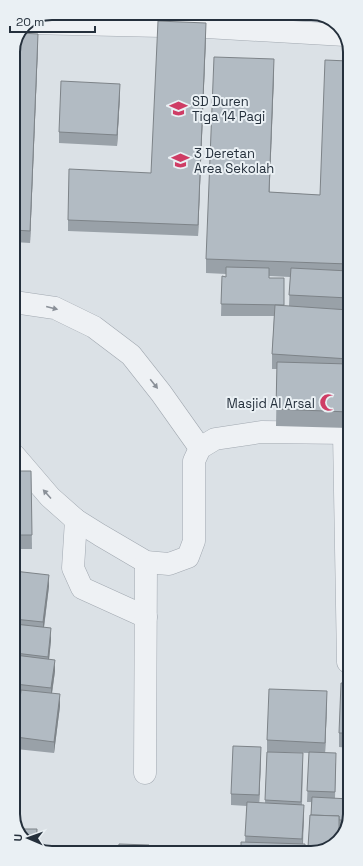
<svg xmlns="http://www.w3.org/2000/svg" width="363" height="866" font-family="'Space Grotesk',sans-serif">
  <rect width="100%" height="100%" fill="#dbe1e6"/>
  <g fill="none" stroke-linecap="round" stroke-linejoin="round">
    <defs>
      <g id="minor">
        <path d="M28 23 206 27 345 35"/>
        <path d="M14 302 55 308 94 327 131 355 161 393 200 448"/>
        <path d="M344 433 348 662"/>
        <path d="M14 455 50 497 76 520 100 535 146 562 169 564 188 557 194 541V461L200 448 215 439 261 432 349 433"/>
        <path d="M76 520 73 568 82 588 146 617"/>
        <path d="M145 773 146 562"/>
      </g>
    </defs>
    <use href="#minor" stroke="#a1a8b0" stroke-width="23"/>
    <path stroke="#babfc4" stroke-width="2.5" stroke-dasharray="3 3" stroke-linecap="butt" d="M55 853V846"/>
    <use href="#minor" stroke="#eef1f4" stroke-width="22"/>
  </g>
  <g fill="#99a1a8" fill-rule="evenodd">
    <path d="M206 35 198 236 68 231V220L151 173Z"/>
    <path d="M38 45 30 243 14 242 13 50Z"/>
    <path d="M348 61 349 428 276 426 277 369H272V354L274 316H221L222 276 226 277V274L206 273V259L274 74 269 192 320 195ZM269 276 290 277 289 306H284L269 278Z"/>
    <path d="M120 95 117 146 59 143V132Z"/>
    <path d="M14 471H31L32 549H14Z"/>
    <path d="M14 571 49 586 44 628 51 640 49 659 55 671 52 694 60 706 54 753 16 749V737L21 696 15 695Z"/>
    <path d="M350 683V748L339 747V733Z"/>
    <path d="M327 703 325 753 336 764 335 798 350 814 346 827 339 826V840L323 851H308L310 815H311V802H307L309 753 267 752V740Z"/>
    <path d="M267 752 303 765 302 805 304 816 303 844 305 851 245 842 247 806 231 805V794L261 758 259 803H265Z"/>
  </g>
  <g fill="#7d8388">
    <path d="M206 23V35L198 236V225Z"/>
    <path d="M38 34V45L30 243V231Z"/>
    <path d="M274 59V74L269 207V192Z"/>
    <path d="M120 84V95L117 146V135Z"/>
    <path d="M49 575V586L43 634V622Z"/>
    <path d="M51 628V640L48 669V657Z"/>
    <path d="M55 660V671L51 699V688Z"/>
    <path d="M327 691V703L325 754V743Z"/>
    <path d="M60 694V706L54 753V742Z"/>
    <path d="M261 747V758L259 807V795Z"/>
    <path d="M304 805V816L302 850V839Z"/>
  </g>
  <g fill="#b2bbc3" stroke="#7d8388">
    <path d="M158 21 206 23 198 225 68 220 69 169 151 173Z"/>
    <path d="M21 33 38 34 30 231 14 230 13 50Z"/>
    <path d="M214 57 274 59 269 192 320 195 325 60 348 61 349 264 206 259Z"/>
    <path d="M61 81 120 84 117 135 59 132Z"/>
    <path d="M226 267 269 268V278H284V305L221 304 222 276 226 277Z"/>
    <path d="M291 268 349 271V298L289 295Z"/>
    <path d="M275 305 349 310V359L272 354Z"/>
    <path d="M277 362 349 364V412L276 409Z"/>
    <path d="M14 471H31L32 535H14Z"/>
    <path d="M14 571 49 575 43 622 14 619Z"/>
    <path d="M15 624 51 628 48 657 15 653Z"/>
    <path d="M15 655 55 660 51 688 15 684Z"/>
    <path d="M341 683H350V733H339Z"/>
    <path d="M269 689 327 691 325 743 267 740Z"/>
    <path d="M21 690 60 694 54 742 16 737Z"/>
    <path d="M233 746 261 747 259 795 231 794Z"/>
    <path d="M267 752 303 753 301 802 265 800Z"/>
    <path d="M309 752 336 753 335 792 307 791Z"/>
    <path d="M312 797 350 799V815L348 820H339V816L311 815Z"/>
    <path d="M247 802 304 805 302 839 245 836Z"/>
    <path d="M310 815 339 816V840L328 848 308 847Z"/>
    <path d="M17 829H37L36 848 28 845Z"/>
    <path d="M241 842 305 844V851L241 852Z"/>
    <path d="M119 844 149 845 148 852H118Z"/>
    <path d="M69 846 104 847V853H69Z"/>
    <path d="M163 846 220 848 219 852H163Z"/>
  </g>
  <defs><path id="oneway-solid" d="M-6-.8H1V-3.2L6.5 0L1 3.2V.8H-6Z"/></defs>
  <g fill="#8a9098">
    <use href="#oneway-solid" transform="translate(52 308) rotate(14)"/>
    <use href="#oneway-solid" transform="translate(154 384) rotate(51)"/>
    <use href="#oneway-solid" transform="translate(47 494) rotate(-132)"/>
  </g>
  <defs>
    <symbol id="school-bare" viewBox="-9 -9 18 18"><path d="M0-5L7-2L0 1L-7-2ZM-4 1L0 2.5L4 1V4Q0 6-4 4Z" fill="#cf3c65" stroke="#eaf0f4" stroke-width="2.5" paint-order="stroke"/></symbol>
    <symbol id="mosque-bare" viewBox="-9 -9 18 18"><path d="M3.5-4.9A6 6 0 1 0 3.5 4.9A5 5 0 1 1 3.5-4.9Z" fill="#cf3c65" stroke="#eaf0f4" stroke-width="2.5" paint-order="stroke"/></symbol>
  </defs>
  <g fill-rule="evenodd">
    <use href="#school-bare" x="166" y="96" width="25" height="25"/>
    <use href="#school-bare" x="168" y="148" width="25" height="25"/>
    <use href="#mosque-bare" x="316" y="390" width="25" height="25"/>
  </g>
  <g text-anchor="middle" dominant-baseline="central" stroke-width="4" stroke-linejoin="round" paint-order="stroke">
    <g font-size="13" fill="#25303c" stroke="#eaf0f4" text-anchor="start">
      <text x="192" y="101">SD Duren<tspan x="192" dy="15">Tiga 14 Pagi</tspan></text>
      <text x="194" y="153">3 Deretan<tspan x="194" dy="15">Area Sekolah</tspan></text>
      <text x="315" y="403" text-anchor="end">Masjid Al Arsal</text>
    </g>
  </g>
  <path d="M0 0H363V866H0ZM52 20H311A32 32 0 0 1 343 52V814A32 32 0 0 1 311 846H52A32 32 0 0 1 20 814V52A32 32 0 0 1 52 20Z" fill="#eaf0f4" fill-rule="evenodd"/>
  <path fill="none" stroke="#25303c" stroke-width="2" d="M52 20H311A32 32 0 0 1 343 52V814A32 32 0 0 1 311 846H52A32 32 0 0 1 20 814V52A32 32 0 0 1 52 20Z"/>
  <g transform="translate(28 838) rotate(272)" stroke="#eaf0f4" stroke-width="3" paint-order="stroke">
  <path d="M0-3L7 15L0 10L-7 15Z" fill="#25303c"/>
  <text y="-6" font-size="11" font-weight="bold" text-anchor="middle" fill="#25303c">U</text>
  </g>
  <path d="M10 26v6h85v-6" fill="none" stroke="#25303c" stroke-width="2"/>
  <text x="16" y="26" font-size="12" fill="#25303c" stroke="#eaf0f4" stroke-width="3" paint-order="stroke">20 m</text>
</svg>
